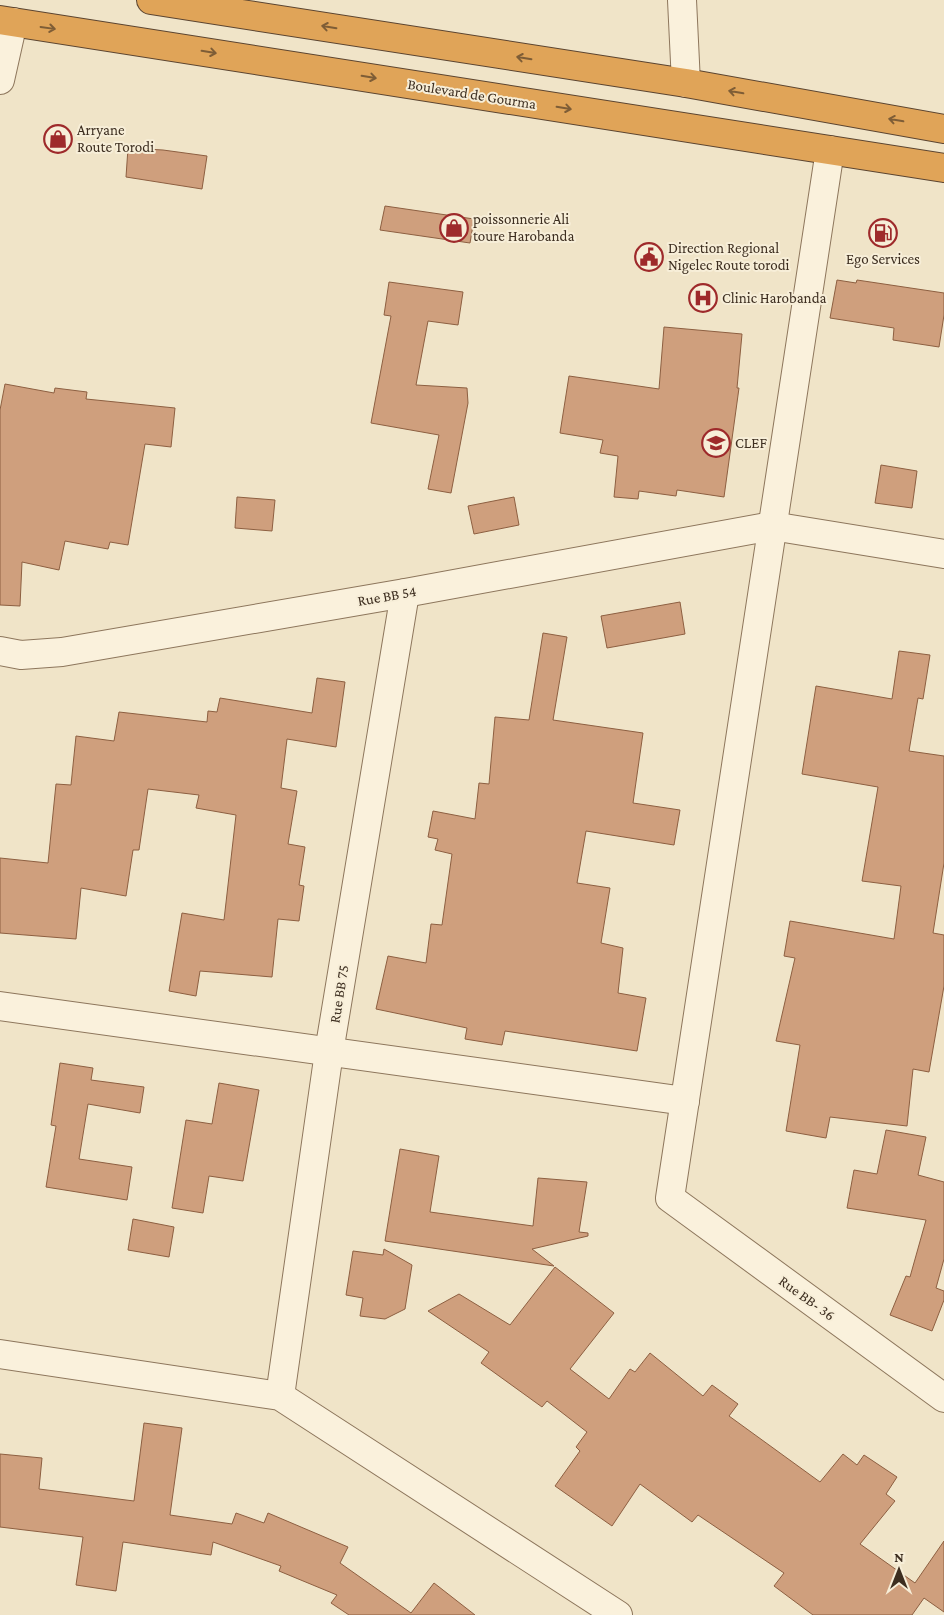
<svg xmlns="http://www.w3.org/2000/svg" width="944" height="1615" font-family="'Crimson Pro',serif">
  <rect width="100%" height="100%" fill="#f0e4c8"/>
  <g fill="#cf9f7d" stroke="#8d5f41">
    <path d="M128 148 163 150 207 156 202 189 126 177Z"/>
    <path d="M385 206 474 219 470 243 380 230Z"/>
    <path d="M837 280 856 283 857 280 944 293V315L939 347 893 340 894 328 830 318Z"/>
    <path d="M389 282 463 292 458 325 428 321 416 385 467 388 468 403 451 493 428 489 439 435 371 423 391 316 384 315Z"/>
    <path d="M664 327 742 334 737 388H739L724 497 677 490 676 496 639 491 638 499 614 497 618 456 600 453 603 440 560 433 569 376 659 389Z"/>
    <path d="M5 384 54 393 55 388 87 392 86 399 175 408 171 447 145 444 128 545 110 542 108 549 65 541 59 570 22 562 20 606 0 605V410Z"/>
    <path d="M881 465 917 471 912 508 875 503Z"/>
    <path d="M237 497 275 500 272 531 235 528Z"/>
    <path d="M514 497 519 525 474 534 468 506Z"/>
    <path d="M680 602 685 634 607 648 601 616Z"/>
    <path d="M543 633 567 637 553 720 643 733 633 803 680 810 674 845 586 831 577 883 610 888 601 943 623 948 618 993 646 998 637 1051 505 1031 502 1045 465 1039 467 1028 376 1009 388 956 426 963 431 924 442 925 452 854 435 850 438 839 428 837 433 811 475 819 479 783 489 784 495 717 529 720Z"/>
    <path d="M899 651 930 655 923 699 918 698 909 751 944 756V863L933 933 944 935V986L929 1072 913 1069 907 1126 830 1117 826 1138 786 1131 800 1045 776 1041 795 958 784 956 790 921 894 939 901 886 862 881 878 787 802 774 816 686 892 699Z"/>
    <path d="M317 678 345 682 336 747 287 739 281 788 297 791 288 844 305 847 299 885 304 886 299 921 278 919 272 977 200 971 196 996 169 991 182 913 224 920 236 815 196 808 199 795 148 789 139 850H133L126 896 81 888 76 939 0 933V858L48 863 56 784 71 785 76 736 114 741 119 712 207 722 208 711 217 712 220 698 312 713Z"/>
    <path d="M60 1063 93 1068 91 1080 144 1087 140 1113 88 1104 79 1159 132 1167 127 1200 46 1187 56 1126 51 1125Z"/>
    <path d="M219 1083 259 1090 243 1181 209 1176 203 1213 172 1208 186 1120 212 1124Z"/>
    <path d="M886 1130 926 1137 918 1175 944 1182V1259L936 1288 944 1291V1300L932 1331 890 1315 906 1276 910 1277 926 1220 847 1208 854 1170 877 1174Z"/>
    <path d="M400 1149 439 1156 430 1212 533 1226 538 1178 587 1182 579 1232 588 1233V1236L532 1249 554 1266 385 1241Z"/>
    <path d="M133 1219 174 1227 169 1257 128 1250Z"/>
    <path d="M384 1249 412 1265 405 1309 385 1319 360 1316 363 1298 346 1295 353 1251 383 1255Z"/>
    <path d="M555 1267 614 1313 570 1369 609 1399 630 1369 635 1372 650 1353 703 1396 712 1385 738 1404 729 1416 820 1482 843 1454 857 1465 864 1455 897 1477 886 1494 895 1501 860 1544 915 1583 944 1541V1612L924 1598 912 1615H813L774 1586 784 1573 698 1515 692 1522 640 1484 612 1526 555 1486 580 1451 576 1447 587 1432 547 1401 542 1407 481 1363 489 1352 428 1311 459 1294 510 1325Z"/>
    <path d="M144 1423 182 1428 170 1515 232 1524 236 1513 264 1523 268 1513 348 1547 340 1563 411 1613 434 1583 475 1615H349L331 1603 337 1595 279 1571 281 1566 213 1542 211 1555 123 1542 116 1591 76 1585 83 1537 0 1527V1454L42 1458 39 1489 134 1501Z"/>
  </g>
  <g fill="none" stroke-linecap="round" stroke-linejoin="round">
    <defs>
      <g id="minor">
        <path d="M682 0 686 83"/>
        <path d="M0 80 13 22"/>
        <path d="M830 150 670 1198 944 1398"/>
        <path d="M0 651 21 655 62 652 405 593 772 526 944 554"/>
        <path d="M0 1006 685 1101"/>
        <path d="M0 1354 280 1396 618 1615"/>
        <path d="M280 1396 329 1052 405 593"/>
      </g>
      <g id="highway">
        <path d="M151 0 686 83 944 129"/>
        <path d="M0 20 944 168"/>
      </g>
    </defs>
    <use href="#minor" stroke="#8d765c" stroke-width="30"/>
    <use href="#highway" stroke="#5b4430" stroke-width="30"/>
    <use href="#minor" stroke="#faf1dc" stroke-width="28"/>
    <use href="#highway" stroke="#e0a458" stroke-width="28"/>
  </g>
  <defs><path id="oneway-shaft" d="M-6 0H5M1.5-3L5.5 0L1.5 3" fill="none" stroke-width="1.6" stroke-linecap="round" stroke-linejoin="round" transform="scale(1.25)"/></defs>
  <g stroke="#7e5d36">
    <use href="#oneway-shaft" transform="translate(329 27) rotate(-171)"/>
    <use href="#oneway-shaft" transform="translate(48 28) rotate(8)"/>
    <use href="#oneway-shaft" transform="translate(209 52) rotate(9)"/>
    <use href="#oneway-shaft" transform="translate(524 58) rotate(-171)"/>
    <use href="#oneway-shaft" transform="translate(369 77) rotate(9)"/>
    <use href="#oneway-shaft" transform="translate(736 92) rotate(-170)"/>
    <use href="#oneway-shaft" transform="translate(564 108) rotate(9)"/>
    <use href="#oneway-shaft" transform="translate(896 120) rotate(-170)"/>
  </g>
  <defs>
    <symbol id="shop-ring" viewBox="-11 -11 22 22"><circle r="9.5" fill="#f7eed8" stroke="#9e2a2b" stroke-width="1.5"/><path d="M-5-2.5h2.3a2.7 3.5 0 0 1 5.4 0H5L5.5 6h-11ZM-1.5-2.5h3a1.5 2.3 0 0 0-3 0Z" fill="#9e2a2b"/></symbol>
    <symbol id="fuel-ring" viewBox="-11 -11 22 22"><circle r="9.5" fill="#f7eed8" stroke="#9e2a2b" stroke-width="1.5"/><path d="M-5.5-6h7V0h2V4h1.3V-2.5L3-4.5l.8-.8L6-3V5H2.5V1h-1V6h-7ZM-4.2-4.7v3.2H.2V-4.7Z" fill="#9e2a2b"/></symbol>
    <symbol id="civic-ring" viewBox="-11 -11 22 22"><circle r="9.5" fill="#f7eed8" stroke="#9e2a2b" stroke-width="1.5"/><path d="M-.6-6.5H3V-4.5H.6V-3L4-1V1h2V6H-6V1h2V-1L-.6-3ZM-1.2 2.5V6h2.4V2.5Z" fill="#9e2a2b"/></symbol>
    <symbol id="hospital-ring" viewBox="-11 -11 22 22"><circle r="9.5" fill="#f7eed8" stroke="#9e2a2b" stroke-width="1.5"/><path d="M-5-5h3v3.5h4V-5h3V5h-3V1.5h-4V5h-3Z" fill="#9e2a2b"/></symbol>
    <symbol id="university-ring" viewBox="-11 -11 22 22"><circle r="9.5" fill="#f7eed8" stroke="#9e2a2b" stroke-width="1.5"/><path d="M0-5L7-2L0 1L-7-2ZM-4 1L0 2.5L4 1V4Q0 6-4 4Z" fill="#9e2a2b"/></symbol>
  </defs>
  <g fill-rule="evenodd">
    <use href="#shop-ring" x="42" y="123" width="32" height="32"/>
    <use href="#shop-ring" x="438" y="212" width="32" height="32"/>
    <use href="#fuel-ring" x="867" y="217" width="32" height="32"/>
    <use href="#civic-ring" x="633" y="241" width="32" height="32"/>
    <use href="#hospital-ring" x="687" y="282" width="32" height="32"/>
    <use href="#university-ring" x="700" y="427" width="32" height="32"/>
  </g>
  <g text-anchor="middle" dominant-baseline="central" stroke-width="4" stroke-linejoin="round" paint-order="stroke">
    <g font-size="15" fill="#3d2e20" stroke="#f7eed8">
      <text transform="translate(472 94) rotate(9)">Boulevard de Gourma</text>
      <text transform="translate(387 596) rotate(-10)">Rue BB 54</text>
      <text transform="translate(339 994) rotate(-81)">Rue BB 75</text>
      <text transform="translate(807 1298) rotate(36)">Rue BB- 36</text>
    </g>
    <g font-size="15" fill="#3d2e20" stroke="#f7eed8" text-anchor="start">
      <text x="77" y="130">Arryane<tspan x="77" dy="17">Route Torodi</tspan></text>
      <text x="473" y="219">poissonnerie Ali<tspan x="473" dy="17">toure Harobanda</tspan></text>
      <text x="668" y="248">Direction Regional<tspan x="668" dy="17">Nigelec Route torodi</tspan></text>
      <text x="883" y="259" text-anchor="middle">Ego Services</text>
      <text x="722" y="298">Clinic Harobanda</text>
      <text x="735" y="443">CLEF</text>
    </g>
  </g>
  <g transform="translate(899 1570)" stroke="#f7eed8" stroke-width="4" paint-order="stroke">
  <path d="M0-4L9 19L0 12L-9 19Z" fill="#3d2e20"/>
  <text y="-8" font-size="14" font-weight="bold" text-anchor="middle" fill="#3d2e20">N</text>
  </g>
</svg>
